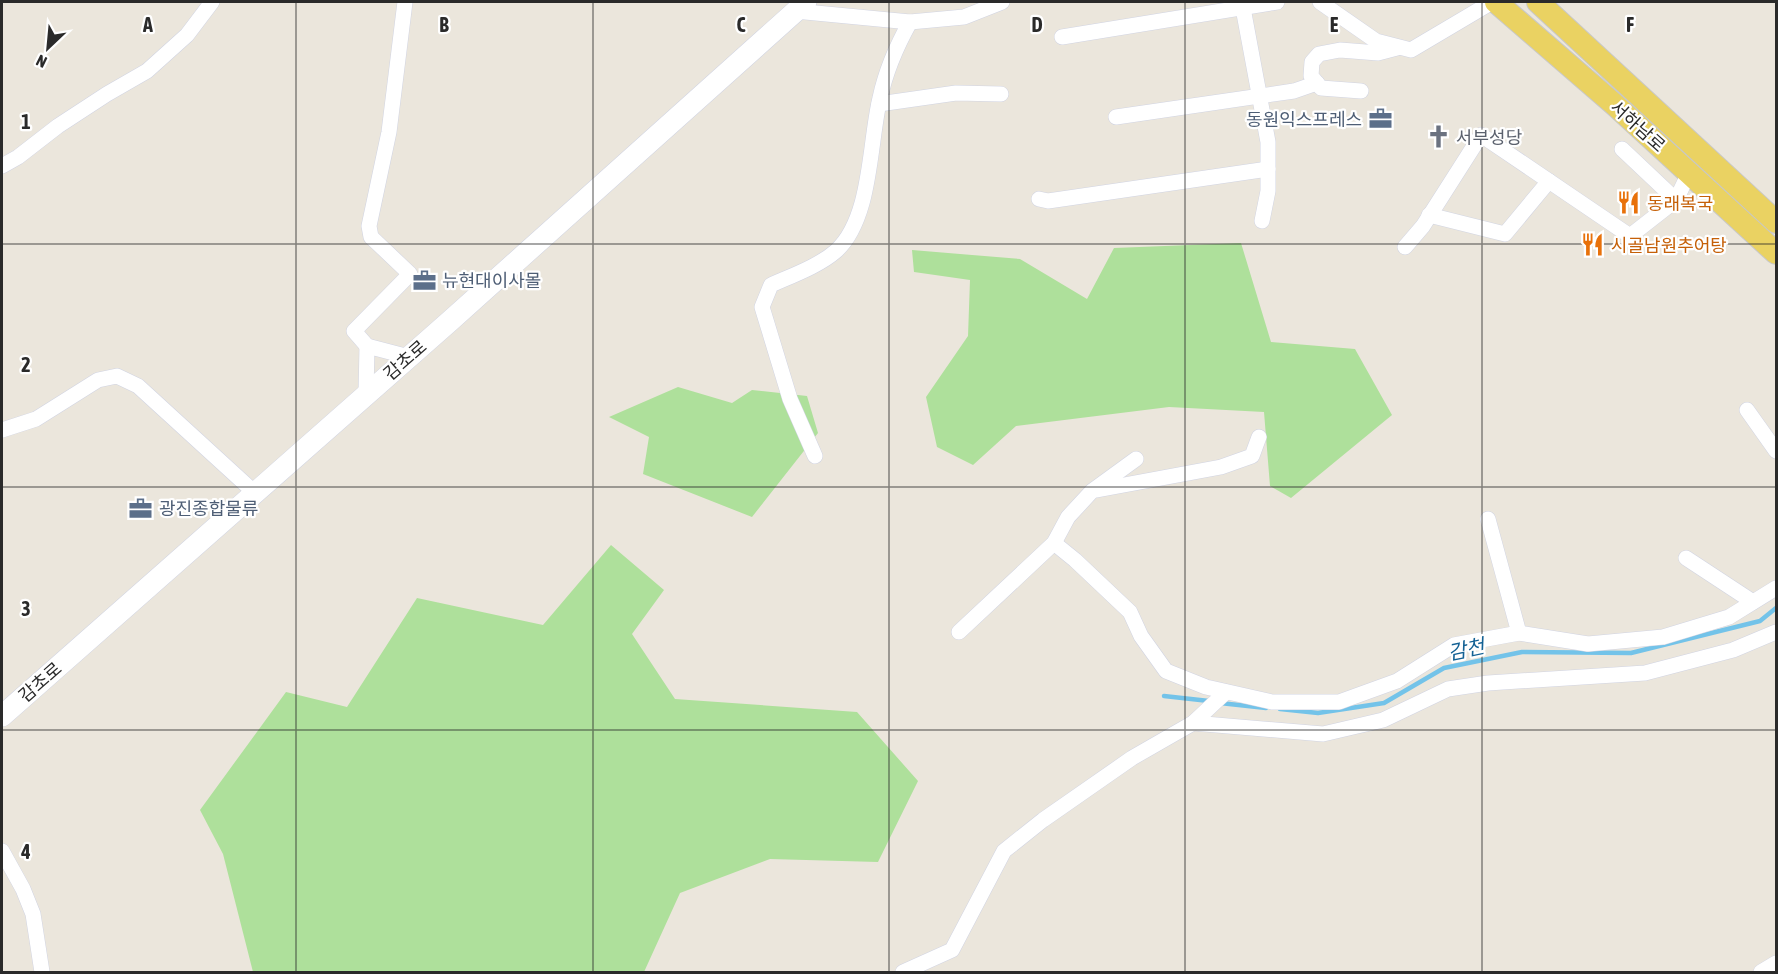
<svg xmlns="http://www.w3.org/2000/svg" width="1778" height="974" font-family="'Asap Condensed','Noto Sans KR',sans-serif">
  <rect width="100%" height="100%" fill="#ebe6dc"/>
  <g fill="#aee09b">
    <path d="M1241 243 1271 342 1355 349 1392 415 1291 498 1270 486 1264 412 1169 407 1016 426 973 465 937 447 926 397 968 336 970 280 914 272 912 250 1020 259 1087 299 1114 248Z"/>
    <path d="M678 387 732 403 752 390 807 396 818 433 752 517 643 474 649 437 609 417Z"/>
    <path d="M611 545 664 590 632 634 675 699 857 712 918 781 878 862 770 859 680 893 644 972H253L223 854 200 810 286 692 347 707 417 598 543 625Z"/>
  </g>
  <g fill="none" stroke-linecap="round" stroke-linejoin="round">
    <g stroke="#73c3e9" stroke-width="4.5">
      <path d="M1164 696 1209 701"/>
      <path d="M1220 703 1266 708"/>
      <path d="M1280 709 1318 713 1384 703 1444 668 1522 652 1631 653 1760 621 1776 608"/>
    </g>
    <defs>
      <g id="minor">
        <path d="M1320 2 1376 41 1411 50 1492 2"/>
        <path d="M1243 8 1268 142V191L1262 221"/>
        <path d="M795 11 910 22 964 17 1002 2"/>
        <path d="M1062 37 1277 2"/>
        <path d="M1361 91 1321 88 1311 76 1312 62 1319 54 1340 50 1378 53 1397 48"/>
        <path d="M879 104 956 93 1001 94"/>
        <path d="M1116 117 1294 91 1317 83"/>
        <path d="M1622 149 1676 200"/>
        <path d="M2 166 18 157 58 126 107 94 147 71 187 35 212 2"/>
        <path d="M1039 199 1048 201 1268 169"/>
        <path d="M1429 215 1505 234 1549 181"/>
        <path d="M1405 247 1423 226 1481 135 1630 236 1676 200 1689 173"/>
        <path d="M367 346 354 331 410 274 371 237 369 226 389 132 405 2"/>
        <path d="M366 394 367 346 409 357"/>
        <path d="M1747 410 1776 451"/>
        <path d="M2 430 36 419 98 380 117 376 138 386 254 492"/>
        <path d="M815 456 790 399 762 307 771 285C791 276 819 266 836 251 872 218 869 143 880 98 886 70 896 47 910 22"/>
        <path d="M1097 490 1221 467 1252 456 1259 437"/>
        <path d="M1488 519 1519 633"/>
        <path d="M1054 543 1075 560 1130 612 1141 636 1166 671 1206 687 1272 702H1339L1397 681 1454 645 1519 633 1588 644 1663 637 1729 617 1776 588"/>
        <path d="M1686 558 1753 602"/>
        <path d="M959 632 1054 543 1068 517 1092 491 1136 459"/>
        <path d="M1193 723 1323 734 1383 720 1448 689 1488 683 1645 673 1733 650 1776 632"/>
        <path d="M2 851 23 889 33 914 42 972"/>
        <path d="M903 972 952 950 1004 851 1043 820 1132 758 1193 723 1226 692"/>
        <path d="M1761 972 1776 963"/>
      </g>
      <path id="secondary" d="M2 716 450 321 806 2"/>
      <g id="primary">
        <path d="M1496 2 1615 105 1776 253"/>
        <path d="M1538 2 1776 222"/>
      </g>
    </defs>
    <use href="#minor" stroke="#d1d4e2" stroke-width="16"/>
    <use href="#secondary" stroke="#d1d4e2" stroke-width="22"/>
    <use href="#primary" stroke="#c8c8c8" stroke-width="24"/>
    <use href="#minor" stroke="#fff" stroke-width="15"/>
    <use href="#secondary" stroke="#fff" stroke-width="21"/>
    <use href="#primary" stroke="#ead262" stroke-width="22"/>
  </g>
  <path fill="none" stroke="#2a2a2a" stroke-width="1.5" stroke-opacity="0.55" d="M296 2V972M593 2V972M889 2V972M1185 2V972M1482 2V972M2 244H1776M2 487H1776M2 730H1776"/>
  <defs>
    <symbol id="office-bare" viewBox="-9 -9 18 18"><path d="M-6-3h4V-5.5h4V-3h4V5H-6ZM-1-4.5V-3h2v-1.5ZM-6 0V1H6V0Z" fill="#5c6f8a" stroke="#fff" stroke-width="2.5" paint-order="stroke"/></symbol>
    <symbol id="church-bare" viewBox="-9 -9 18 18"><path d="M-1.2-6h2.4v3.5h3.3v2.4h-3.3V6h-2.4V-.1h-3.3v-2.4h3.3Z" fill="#6b7280" stroke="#fff" stroke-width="2.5" paint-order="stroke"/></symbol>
    <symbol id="restaurant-bare" viewBox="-9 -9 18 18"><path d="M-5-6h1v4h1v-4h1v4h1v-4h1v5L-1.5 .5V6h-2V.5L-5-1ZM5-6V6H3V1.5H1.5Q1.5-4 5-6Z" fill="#e8710a" stroke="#fff" stroke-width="2.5" paint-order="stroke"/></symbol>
  </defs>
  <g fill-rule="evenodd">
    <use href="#office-bare" x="1364" y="102" width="33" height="33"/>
    <use href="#church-bare" x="1422" y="120" width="33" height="33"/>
    <use href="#restaurant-bare" x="1612" y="186" width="33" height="33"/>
    <use href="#restaurant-bare" x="1576" y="228" width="33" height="33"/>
    <use href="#office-bare" x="408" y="264" width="33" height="33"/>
    <use href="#office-bare" x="124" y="492" width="33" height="33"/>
  </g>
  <g text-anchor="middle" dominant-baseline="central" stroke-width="4.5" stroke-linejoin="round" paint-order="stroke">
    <g font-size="18" fill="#4e5e75" stroke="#fff" text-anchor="start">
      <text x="1362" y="119" text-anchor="end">동원익스프레스</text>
      <text x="442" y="280">뉴현대이사몰</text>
      <text x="159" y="508">광진종합물류</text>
    </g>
    <g font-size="18" fill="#2a2a2a" stroke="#fff">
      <text transform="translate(1638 126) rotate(42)">서하남로</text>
      <text transform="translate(405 360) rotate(-41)">감초로</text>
      <text transform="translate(40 682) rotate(-41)">감초로</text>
    </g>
    <g font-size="18" fill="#5b616d" stroke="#fff" text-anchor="start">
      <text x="1456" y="137">서부성당</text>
    </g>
    <g font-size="18" fill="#c56008" stroke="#fff" text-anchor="start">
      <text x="1647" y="203">동래복국</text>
      <text x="1611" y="245">시골남원추어탕</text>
    </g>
    <g font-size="20" font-style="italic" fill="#136194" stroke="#fff">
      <text transform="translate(1466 649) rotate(-12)">감천</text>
    </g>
  </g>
  <g font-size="20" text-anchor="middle" font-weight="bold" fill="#2a2a2a" stroke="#fff" stroke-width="4.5" stroke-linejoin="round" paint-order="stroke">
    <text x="148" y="32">A</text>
    <text x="444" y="32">B</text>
    <text x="741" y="32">C</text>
    <text x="1037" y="32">D</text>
    <text x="1334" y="32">E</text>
    <text x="1630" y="32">F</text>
    <text x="26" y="129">1</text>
    <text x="26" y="372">2</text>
    <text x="26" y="616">3</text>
    <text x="26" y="859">4</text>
  </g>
  <rect width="1778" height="974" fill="none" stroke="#2a2a2a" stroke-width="6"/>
  <g transform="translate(48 48) rotate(206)" stroke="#ffffff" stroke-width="4.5" paint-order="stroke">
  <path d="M0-4.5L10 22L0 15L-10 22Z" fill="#2a2a2a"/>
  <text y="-9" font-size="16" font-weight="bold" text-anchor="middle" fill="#2a2a2a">N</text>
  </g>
</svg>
